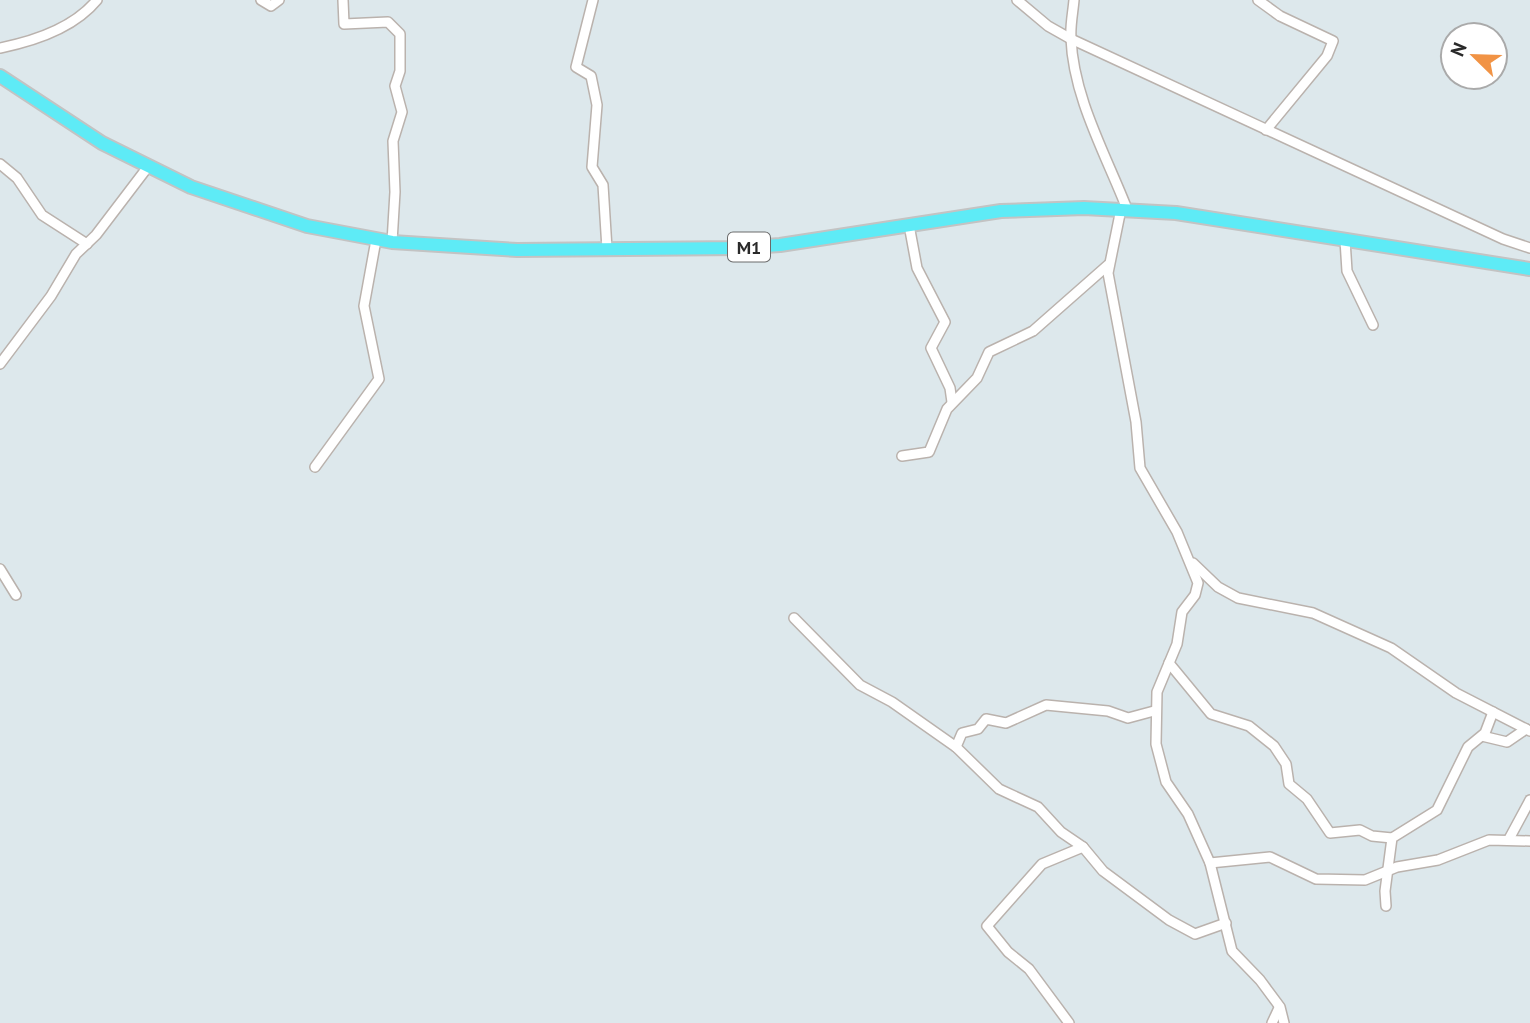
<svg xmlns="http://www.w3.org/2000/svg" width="1530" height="1023" font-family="'PT Sans',sans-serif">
  <rect width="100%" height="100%" fill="#dde8ec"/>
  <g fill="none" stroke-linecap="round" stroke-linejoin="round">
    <defs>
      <g id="minor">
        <path d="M261 0 271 6 279 0"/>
        <path d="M343 0 344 24 388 22 400 34V71L395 86 402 112 393 141 395 192 392 242"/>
        <path d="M593 0 576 67 591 76 597 105 592 167 603 185 607 249"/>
        <path d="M1017 0 1048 26 1071 39 1503 239 1530 248"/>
        <path d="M1074 0C1073 12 1070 26 1071 38 1073 97 1106 155 1127 209"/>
        <path d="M1258 0 1280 16 1333 41 1327 56 1266 130"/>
        <path d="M0 48C35 41 74 28 97 0"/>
        <path d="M0 164 17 178 42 215 87 244"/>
        <path d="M1121 209 1108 273 1136 422 1140 468 1177 532 1198 583 1195 595 1182 612 1177 644 1157 692 1156 744 1166 782 1188 814 1210 863 1232 951 1260 980 1280 1007 1284 1023"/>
        <path d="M909 225 917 268 945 322 931 348 950 388 952 402"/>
        <path d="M1345 240 1347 271 1373 325"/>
        <path d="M0 364 51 296 76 254 96 235 147 168"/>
        <path d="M902 456 929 452 947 409 977 378 989 352 1033 331 1108 265"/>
        <path d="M315 467 379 379 364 306 376 240"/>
        <path d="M1193 563 1218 587 1238 598 1313 613 1391 648 1456 693 1530 731"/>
        <path d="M0 569 16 595"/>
        <path d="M794 618 860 685 892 702 956 747 999 789 1038 807 1061 832 1083 847 1103 871 1169 920 1195 934 1226 923"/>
        <path d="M1169 663 1211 714 1249 726 1274 746 1286 764 1289 784 1307 799 1330 833 1360 830 1372 836 1392 838"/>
        <path d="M1482 736 1507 742 1526 729"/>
        <path d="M956 747 962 733 978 729 986 719 1006 723 1046 705 1108 711 1128 718 1154 711"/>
        <path d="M1509 839 1530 800"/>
        <path d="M1210 863 1270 857 1316 879 1365 880 1397 867 1438 860 1489 840 1530 841"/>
        <path d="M1386 906 1385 891 1392 838 1437 810 1468 747 1485 733 1493 712"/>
        <path d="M1069 1023 1029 969 1008 952 987 926 1042 864 1083 847"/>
        <path d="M1272 1023 1279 1008"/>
      </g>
      <path id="highway" d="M0 76 102 143 191 187 307 226 392 242 517 250 740 248 780 245 1001 211 1084 208 1176 213 1530 269"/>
    </defs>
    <use href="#minor" stroke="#bab2ad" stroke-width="12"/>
    <use href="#highway" stroke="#c3c3c3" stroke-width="16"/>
    <use href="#minor" stroke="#fff" stroke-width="9"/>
    <use href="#highway" stroke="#5eebf6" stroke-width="12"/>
  </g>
  <g text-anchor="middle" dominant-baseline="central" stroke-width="5" stroke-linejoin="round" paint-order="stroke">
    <rect fill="#fff" stroke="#6a6a6a" stroke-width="2" x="728" y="232.5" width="42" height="29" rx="5"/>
    <g font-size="18" font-weight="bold" fill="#2a2a2a">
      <text x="749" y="247">M1</text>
    </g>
  </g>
  <g transform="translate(1474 56) rotate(293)"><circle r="33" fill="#ffffff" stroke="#aaaaaa" stroke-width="2"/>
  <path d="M0-5L12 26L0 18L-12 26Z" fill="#f19345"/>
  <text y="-10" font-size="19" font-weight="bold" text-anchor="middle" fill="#2a2a2a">N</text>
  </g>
</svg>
